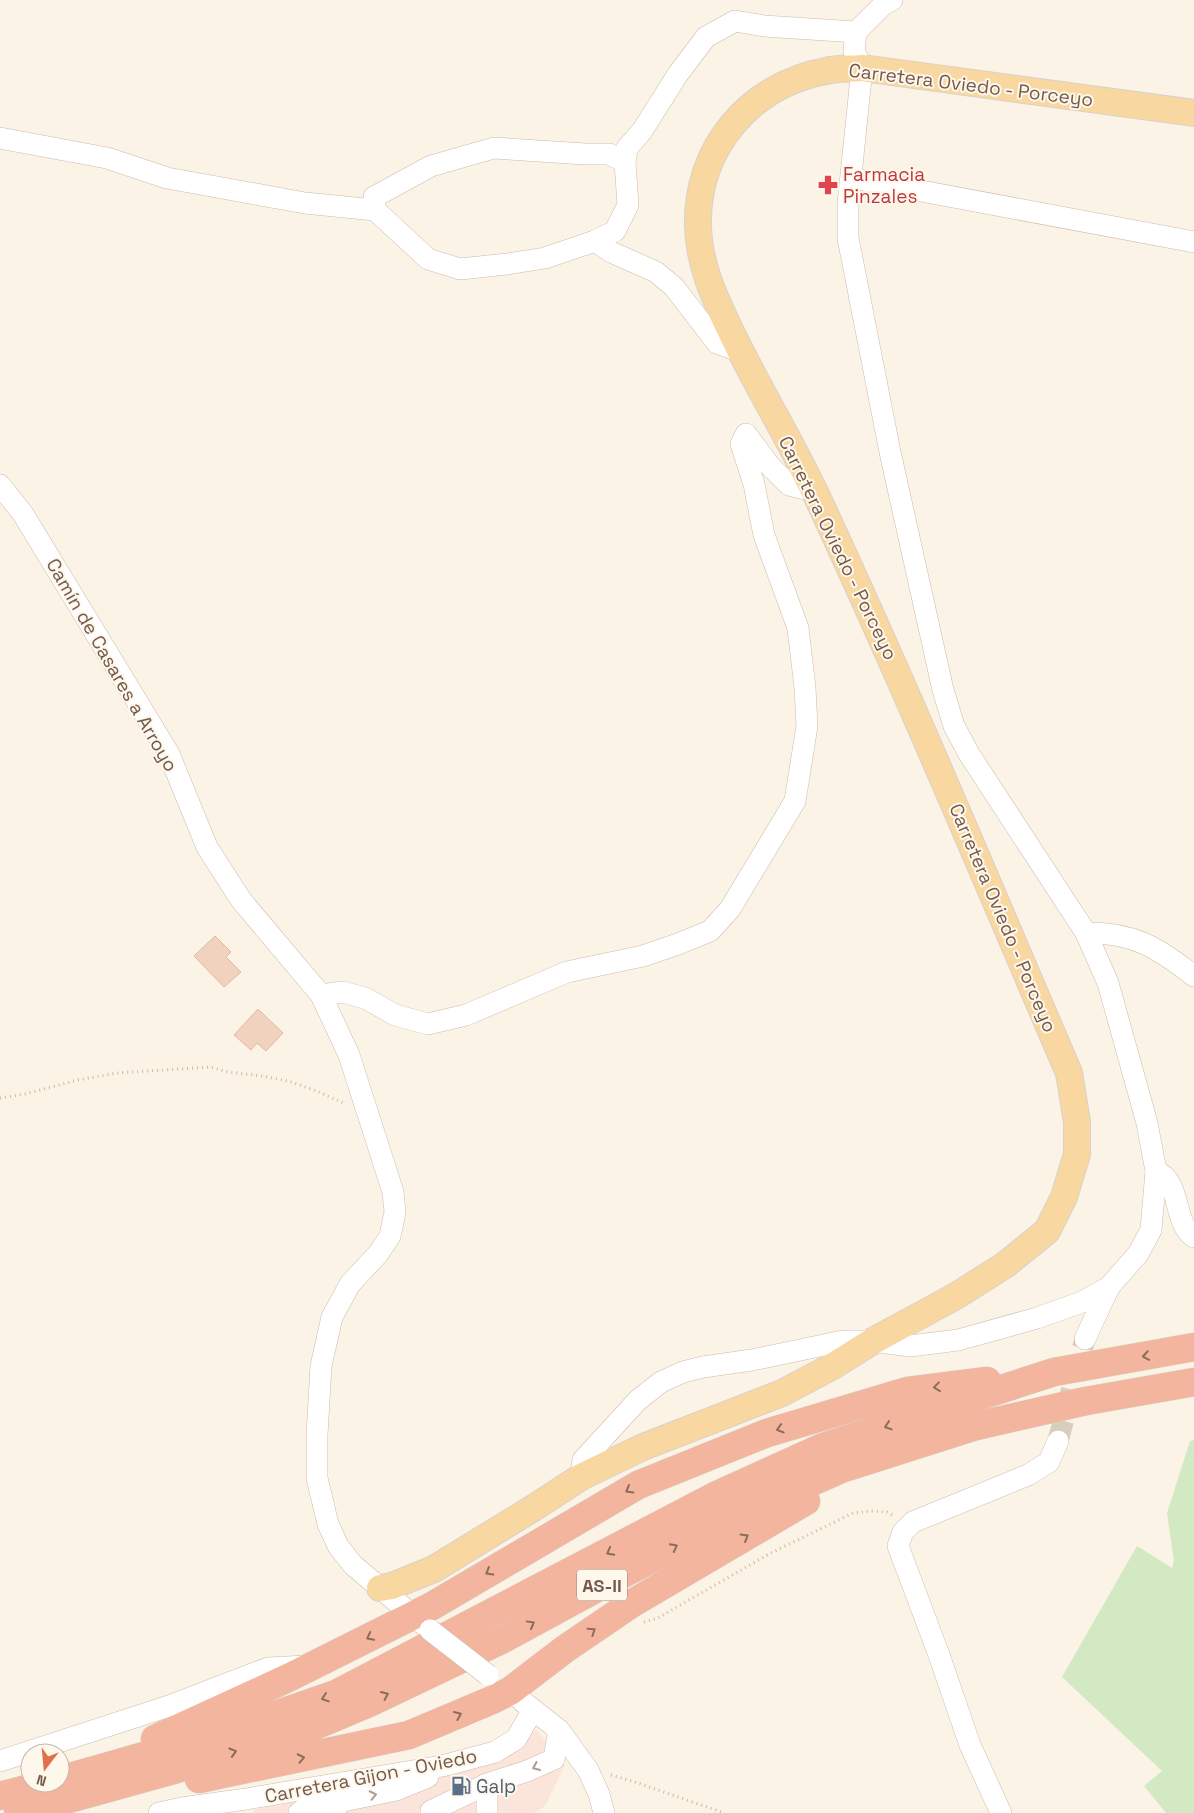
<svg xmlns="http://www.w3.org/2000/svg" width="1194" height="1813" font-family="'Space Grotesk',sans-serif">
  <rect width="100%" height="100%" fill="#fbf3e5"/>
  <path fill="#fbe4d9" d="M537 1730 565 1765 545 1806 534 1813H253L255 1809 494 1759Z"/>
  <path fill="#d3e9c4" d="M1194 1440V1813H1166L1144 1786 1162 1771 1062 1677 1137 1546 1172 1568 1174 1561 1167 1513 1190 1441Z"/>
  <g fill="#f0d2be" stroke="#e2b99f">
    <path d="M215 936 231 952 226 957 241 972 224 987 194 956Z"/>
    <path d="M258 1009 283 1033 266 1051 257 1043 251 1050 234 1035Z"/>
  </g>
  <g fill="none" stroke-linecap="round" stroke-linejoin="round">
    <path stroke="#d9cdbe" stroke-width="21" stroke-dasharray="21 11" stroke-linecap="butt" d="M1058 1441 1085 1339"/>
    <defs>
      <g id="minor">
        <path d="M0 138 107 158 167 178 305 203 375 210"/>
        <path d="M852 178 1194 242"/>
        <path d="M595 241 545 258 507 264 460 269 428 259 375 210 374 197 431 166 494 148 585 154H609L625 162"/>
        <path d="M741 352 717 343 674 287 656 272 611 252 595 241 615 231 628 205 625 162 627 148 642 131 678 74 706 37 735 21 764 26 856 32"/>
        <path d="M0 485 23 514 169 754 207 847 241 900 321 995 349 1055 393 1192 395 1212 390 1236 378 1254 350 1284 332 1317 321 1366 317 1435V1478L328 1524 338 1546 353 1565 424 1625"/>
        <path d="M1086 933C1134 932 1158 948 1194 976"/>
        <path d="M321 995 343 992 365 998 395 1015 428 1024 466 1015 567 972 643 956 678 944 710 931 730 909 795 801 807 726 805 688 798 628 764 535 754 484 741 444 746 434 770 466 789 485 814 491"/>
        <path d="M1156 1171C1182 1182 1173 1224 1194 1237"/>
        <path d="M1085 1339 1109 1287"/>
        <path d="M581 1477 583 1460 638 1400 661 1382 683 1372 703 1367 752 1360 843 1341H873L910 1346 958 1340 1037 1318 1082 1302 1109 1287 1138 1254 1151 1230 1156 1171 1147 1123 1108 983 1086 933 969 754 954 726 943 690 890 452 848 238V204L862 68 854 51 856 32 883 5 892 0"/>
        <path d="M522 1701 559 1730 588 1770 599 1794 604 1813"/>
        <path d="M0 1761 169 1706 268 1668 307 1666"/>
        <path d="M159 1813 182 1808 246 1799 442 1766 495 1752 516 1739 533 1710"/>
        <path d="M299 1813 307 1807 343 1801"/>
        <path d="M329 1813 343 1801 396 1790 428 1777"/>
        <path d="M431 1813V1811L487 1784"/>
        <path d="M487 1813V1784L527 1771 554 1759 559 1730"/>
        <path d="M1001 1813 970 1745 939 1655 898 1546 903 1532 913 1522 1028 1475 1049 1462 1058 1441"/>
      </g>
      <path id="major" d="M380 1588 392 1586 434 1569 535 1507 581 1477 643 1447 782 1393 833 1366 873 1341 956 1296 1005 1265 1047 1231 1064 1197 1077 1154V1122L1069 1073C987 882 907 690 819 501 793 445 761 393 734 338 716 301 699 267 698 226 696 148 750 85 826 71 837 68 850 69 862 68L1194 113"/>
      <g id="highway">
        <path d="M155 1739 290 1677 432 1606 638 1485 767 1433 908 1391 987 1381"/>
        <path d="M199 1779 409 1735 492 1700 510 1691 565 1649 631 1604 806 1501"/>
        <path d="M60 1780 214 1736 336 1694 715 1496 823 1447 1054 1372 1194 1347"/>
        <path d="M0 1796 50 1783"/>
        <path d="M18 1813 177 1769 312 1727 369 1703 501 1640 619 1576 722 1522 841 1469 976 1426 1086 1401 1194 1382"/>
      </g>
    </defs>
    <use href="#minor" stroke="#cdbbac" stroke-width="22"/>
    <use href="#major" stroke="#d8d1cd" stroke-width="28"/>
    <use href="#highway" stroke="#d8d1cd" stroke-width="29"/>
    <g stroke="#d5b5a1" stroke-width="3" stroke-dasharray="1 4" stroke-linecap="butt">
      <path d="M0 1098 25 1094 78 1080 117 1073 210 1067 228 1072 262 1076 288 1081 314 1090 346 1104"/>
      <path d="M644 1622 658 1618 769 1554 853 1513 871 1511 887 1512 894 1516"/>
      <path d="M611 1775 638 1783 724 1813"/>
    </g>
    <use href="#minor" stroke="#fff" stroke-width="21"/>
    <use href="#major" stroke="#f8d7a0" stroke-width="26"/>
    <use href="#highway" stroke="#f3b59e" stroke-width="28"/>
    <defs>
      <path id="minor-bridge" d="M430 1630 488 1675"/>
    </defs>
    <use href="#minor-bridge" stroke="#cdbbac" stroke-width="22" stroke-linecap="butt"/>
    <use href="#minor-bridge" stroke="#fff" stroke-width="21"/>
  </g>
  <defs><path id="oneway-chevron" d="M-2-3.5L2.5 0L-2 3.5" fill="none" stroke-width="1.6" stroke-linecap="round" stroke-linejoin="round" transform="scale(1.25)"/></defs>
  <g stroke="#8d6c5c">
    <use href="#oneway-chevron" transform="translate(1146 1356) rotate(170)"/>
    <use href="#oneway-chevron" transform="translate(937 1387) rotate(173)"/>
    <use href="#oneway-chevron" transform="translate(888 1426) rotate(162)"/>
    <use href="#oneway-chevron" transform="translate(780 1429) rotate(163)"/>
    <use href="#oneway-chevron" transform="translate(629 1490) rotate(150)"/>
    <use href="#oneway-chevron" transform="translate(745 1537) rotate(-31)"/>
    <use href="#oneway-chevron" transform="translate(674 1547) rotate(-27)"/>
    <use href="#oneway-chevron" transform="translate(610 1552) rotate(152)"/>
    <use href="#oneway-chevron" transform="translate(489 1572) rotate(150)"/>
    <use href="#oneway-chevron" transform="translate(531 1624) rotate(-29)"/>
    <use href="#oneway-chevron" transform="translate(592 1631) rotate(-34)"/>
    <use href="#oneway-chevron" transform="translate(370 1637) rotate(153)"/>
    <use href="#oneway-chevron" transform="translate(385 1695) rotate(-25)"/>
    <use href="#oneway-chevron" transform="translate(325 1698) rotate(161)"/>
    <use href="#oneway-chevron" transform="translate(458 1715) rotate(-23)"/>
    <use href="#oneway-chevron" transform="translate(233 1752) rotate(-17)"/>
    <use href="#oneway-chevron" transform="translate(301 1758) rotate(-12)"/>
  </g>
  <g stroke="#ac9c93">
    <use href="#oneway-chevron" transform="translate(536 1767) rotate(156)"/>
    <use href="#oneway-chevron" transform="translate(373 1795) rotate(-12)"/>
  </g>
  <defs>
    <symbol id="pharmacy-bare" viewBox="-9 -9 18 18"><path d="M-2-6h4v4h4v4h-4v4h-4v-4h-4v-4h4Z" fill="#e0444e" stroke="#fef7eb" stroke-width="2.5" paint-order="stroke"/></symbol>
    <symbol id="fuel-bare" viewBox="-9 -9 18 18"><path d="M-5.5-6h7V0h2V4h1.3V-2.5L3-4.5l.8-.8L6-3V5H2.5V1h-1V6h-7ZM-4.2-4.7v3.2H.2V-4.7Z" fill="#5c6f8a" stroke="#fef7eb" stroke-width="2.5" paint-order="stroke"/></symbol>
  </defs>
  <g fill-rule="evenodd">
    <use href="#pharmacy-bare" x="814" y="171" width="28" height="28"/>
    <use href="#fuel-bare" x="447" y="1772" width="28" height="28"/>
  </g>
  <g text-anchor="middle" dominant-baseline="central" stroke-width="4" stroke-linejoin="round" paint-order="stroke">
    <rect fill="#fef7eb" stroke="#9d897b" stroke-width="1" x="577" y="1569.5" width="50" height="31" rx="4"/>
    <g font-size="18" font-weight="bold" fill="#745a4b">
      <text x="602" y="1585">AS-II</text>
    </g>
    <g font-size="19" fill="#745a4b" stroke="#fef7eb">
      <text transform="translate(971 85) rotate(7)">Carretera Oviedo - Porceyo</text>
      <text transform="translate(838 548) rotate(64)">Carretera Oviedo - Porceyo</text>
      <text transform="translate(112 665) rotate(60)">Camín de Casares a Arroyo</text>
      <text transform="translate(1003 918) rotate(67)">Carretera Oviedo - Porceyo</text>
      <text transform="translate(371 1776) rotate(-11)">Carretera Gijon - Oviedo</text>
    </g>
    <g font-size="19" fill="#be3a42" stroke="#fef7eb" text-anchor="start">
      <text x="843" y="174">Farmacia<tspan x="843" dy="22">Pinzales</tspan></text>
    </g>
    <g font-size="19" fill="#4e5e75" stroke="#fef7eb" text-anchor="start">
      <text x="476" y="1786">Galp</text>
    </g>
  </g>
  <g transform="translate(45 1768) rotate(196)"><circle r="24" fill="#fef7eb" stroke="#c7b8ab"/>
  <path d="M0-4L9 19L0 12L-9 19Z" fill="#e1704f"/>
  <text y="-8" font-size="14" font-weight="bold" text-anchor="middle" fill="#745a4b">N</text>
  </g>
</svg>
